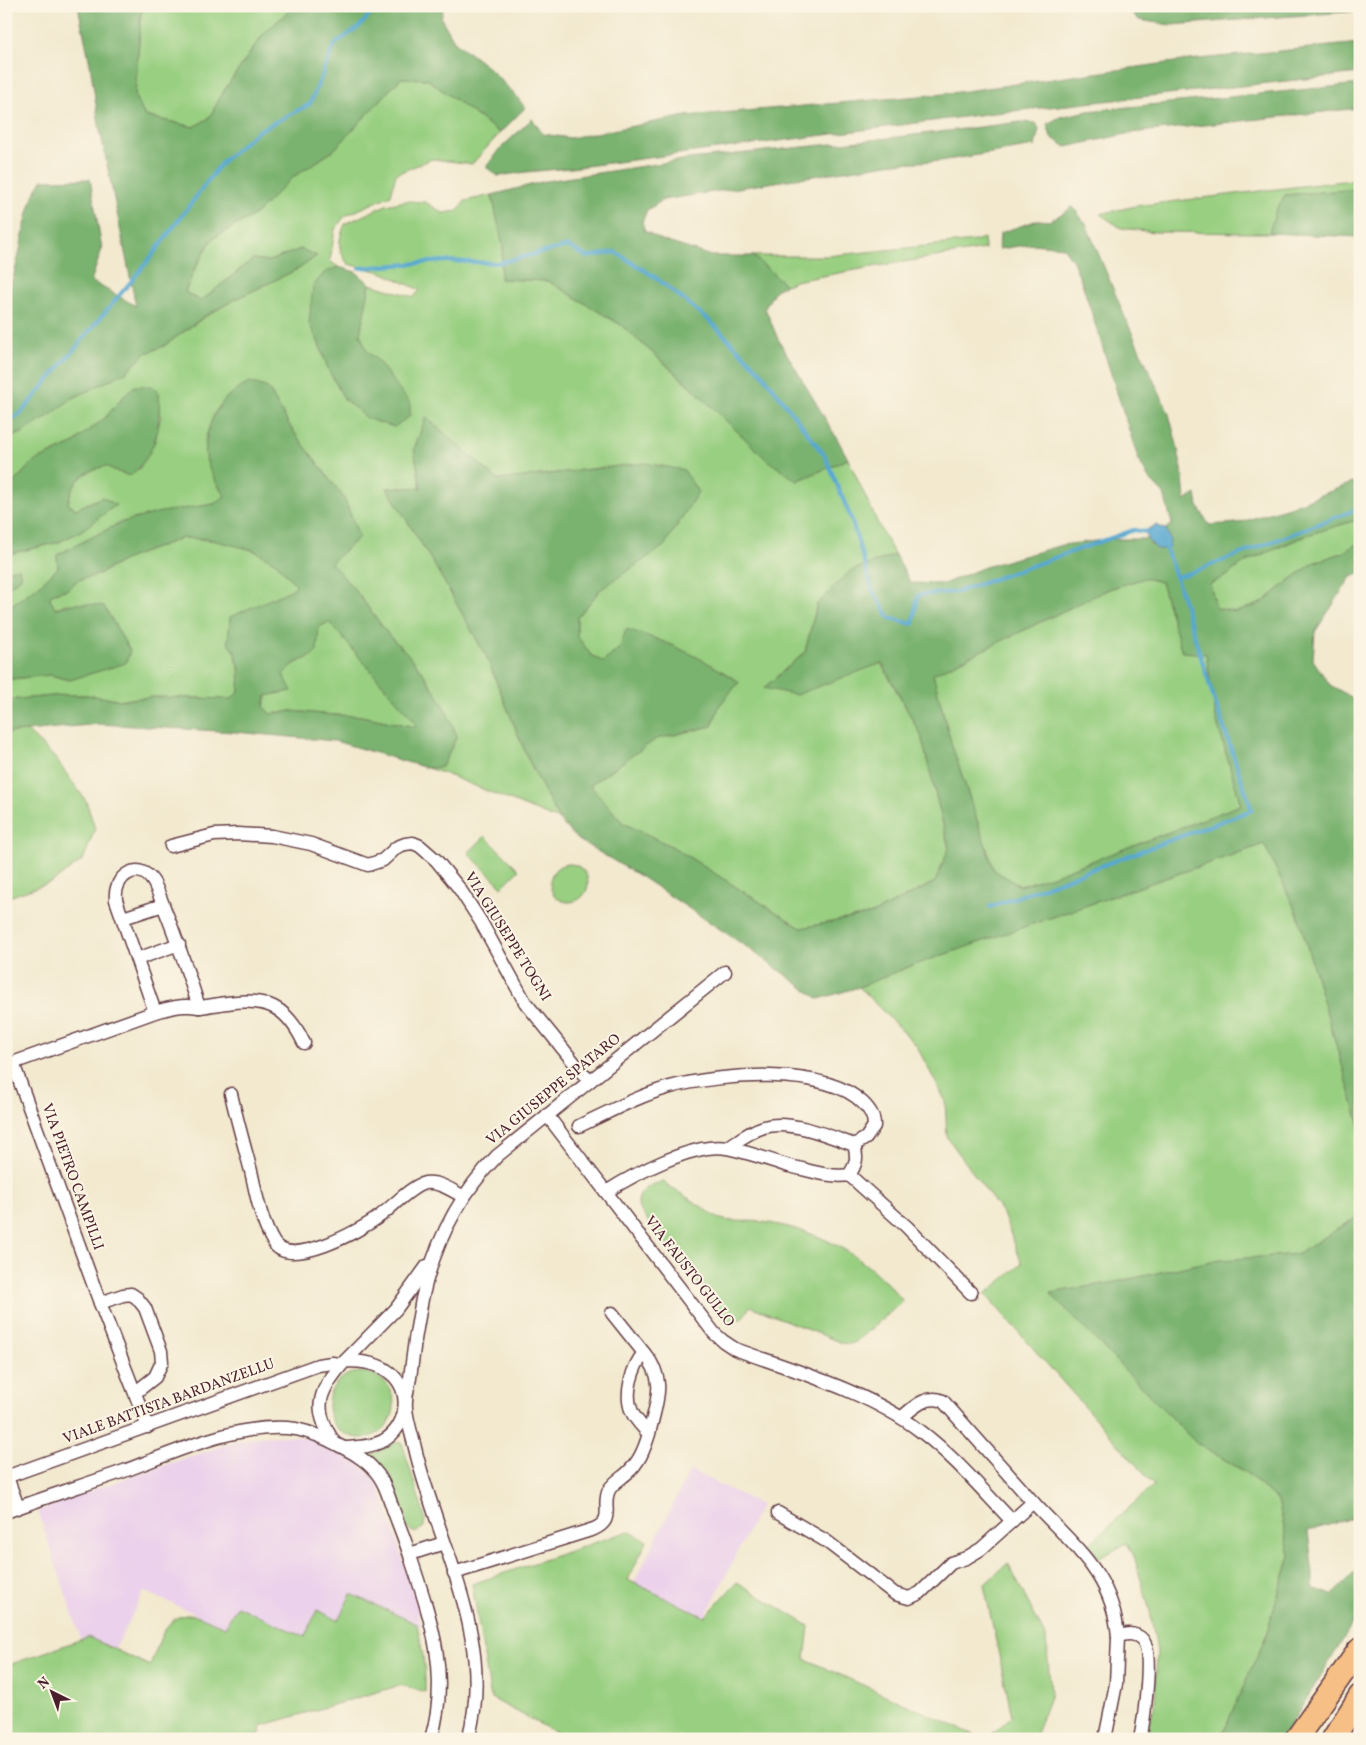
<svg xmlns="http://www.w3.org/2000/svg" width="1366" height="1745" font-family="Vollkorn,serif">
  <rect width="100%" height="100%" fill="#fcf5e5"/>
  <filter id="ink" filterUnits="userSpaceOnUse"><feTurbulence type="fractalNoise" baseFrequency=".02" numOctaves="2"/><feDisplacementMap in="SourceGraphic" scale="10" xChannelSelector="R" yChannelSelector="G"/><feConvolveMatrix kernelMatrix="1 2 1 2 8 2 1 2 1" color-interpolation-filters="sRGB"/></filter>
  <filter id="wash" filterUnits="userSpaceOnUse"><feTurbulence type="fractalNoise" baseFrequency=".0096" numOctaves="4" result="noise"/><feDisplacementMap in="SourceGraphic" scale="20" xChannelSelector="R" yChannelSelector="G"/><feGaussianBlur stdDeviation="1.12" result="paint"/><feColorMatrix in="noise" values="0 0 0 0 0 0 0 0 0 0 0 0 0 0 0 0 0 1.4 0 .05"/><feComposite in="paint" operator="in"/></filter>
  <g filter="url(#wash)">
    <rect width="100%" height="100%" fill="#f2e9cf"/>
    <g fill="#ebd1eb">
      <path d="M287 1436 304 1437 332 1447 361 1465 375 1479 384 1500 416 1602 421 1627 417 1624 338 1620 317 1611 305 1638 237 1606 225 1627 144 1591 115 1649 88 1637 81 1639 38 1511 98 1488 237 1441 260 1437Z"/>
      <path d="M690 1470 761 1505 705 1617 634 1583Z"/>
    </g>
    <g fill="#99cf81" stroke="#727756">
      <path d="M147 6H295L264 33 225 89 209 118 194 127 145 116 135 97 141 11Z"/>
      <path d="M401 78 427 79 500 133 472 164 432 159 396 174 391 195 345 216 335 229 330 261 338 267 324 273 309 323 318 341 329 371 345 400 377 360 366 351 360 334 370 284 414 297 420 290 381 272 348 264C337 248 338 242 345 224L386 205 406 201 425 202 443 213 458 211 465 201 492 195 503 246 500 279 548 281 621 325 797 481 848 459 881 530 895 555 850 571 817 604 805 652 765 687 856 671 881 663 921 735 949 849 935 882 872 914 801 928 673 847 623 823 589 785 656 739 712 726 719 706 739 682 620 648 603 662 591 655 577 636V618L600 590 607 467 498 480 426 418 414 449 421 488H387L438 571 486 656 528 759 559 820 443 773 427 768 442 767 457 736 443 704 423 673 406 652 391 638 355 590 330 563 359 537 344 498 291 428 268 388 228 396 215 412 205 439 207 462 218 486 226 496 214 504 122 522 57 555 58 568 36 588 6 609V588L21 578 19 568 6 571V555L59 542 81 531 102 497 76 509 68 504C71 482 85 470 106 466L118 472 139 469 155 441 161 416 135 386 124 396 104 419 80 437 75 443 33 462 14 482 6 494V439L22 433 52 414 71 399 126 372 146 353 164 346 203 318 232 301 300 268 316 256 301 249 269 261 253 259 201 301 185 292 195 269 212 239 257 213 293 177 333 151Z"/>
      <path d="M1360 179V186L1358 189 1285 195 1276 210 1269 233 1155 232 1121 228 1100 214 1136 206Z"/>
      <path d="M984 238 985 249 878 266 795 281 786 285 753 256H827L975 241Z"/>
      <path d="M1360 519V542L1342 553 1315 562 1290 580 1262 603 1236 612 1216 608 1210 584 1228 575 1241 564 1271 551 1307 535Z"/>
      <path d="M182 538C214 539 248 544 275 562 283 568 289 578 296 585L293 589 228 642C240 660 240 671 239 692L231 699 152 697 122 700 86 695H65L6 700V676L11 679 50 675 70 680 130 651 104 606 65 604 55 609 50 599 51 594 68 589 78 580 97 575 126 559Z"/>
      <path d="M1145 578 1161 582 1182 652 1206 653 1216 719 1241 805 1052 876 1020 886 994 870 952 746 933 674 1109 589Z"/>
      <path d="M329 622 416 723 415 727 361 716 334 715 291 711 270 715 264 707C267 691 281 671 296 663 300 660 306 659 310 657L317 643 319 627Z"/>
      <path d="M27 731 55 758 86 801 95 829 83 860 52 882 6 898V733Z"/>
      <path d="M485 836 519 870 502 887 468 853Z"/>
      <path d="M1264 844 1298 915 1360 1126V1215L1298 1254 1211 1261 1116 1282 1051 1293 1194 1441 1245 1472 1278 1500 1290 1556 1264 1641 1220 1739H1144L1155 1704 1157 1651 1150 1611 1134 1556 1127 1543 1098 1559 1089 1544 1154 1485 985 1294 1022 1264 1003 1214 947 1137 945 1100 916 1045 859 987 911 966Z"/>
      <circle cx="569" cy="883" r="19"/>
      <path d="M663 1182C677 1191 691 1200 705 1209 710 1212 715 1218 721 1219 734 1223 750 1220 763 1222 823 1231 864 1255 903 1301L857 1341 850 1344 842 1343 750 1306C743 1319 737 1327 723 1316L639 1209C634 1193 649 1184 663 1182Z"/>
      <circle cx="361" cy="1405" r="33"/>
      <path d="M396 1442 402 1443 403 1446 425 1518 424 1527 417 1532H413C397 1524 397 1498 390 1483 386 1472 375 1463 367 1455L376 1453Z"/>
      <path d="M629 1531 647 1541 628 1580 705 1617 737 1582 809 1626 805 1659 983 1739H568L491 1698 472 1584Z"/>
      <path d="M1008 1563 1046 1638 1051 1694 1034 1739H987L1012 1716 984 1585Z"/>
      <path d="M351 1594 417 1624C422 1647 426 1669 425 1692L401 1685 261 1726 260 1735 248 1739H6V1666L88 1637 150 1666C160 1643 164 1608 199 1616 208 1619 216 1624 225 1627L237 1606 305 1637 317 1610 338 1620Z"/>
    </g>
    <g fill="#7ab26f" stroke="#62684d" fill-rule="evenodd">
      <path d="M78 6H147L141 12 135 97 145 116 194 127 209 118 225 89 264 33 295 6H444L441 18 454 41 490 69 517 97 525 108 500 133 427 79 401 78 333 151 293 177 257 213 212 239 195 268 185 292 201 301 253 259 269 261 301 249 317 256 300 268 232 301 202 318 164 346 146 353 126 372 71 399 52 414 22 433 6 439V295C24 259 20 214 42 180L90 179 102 249 91 281 136 306 99 125 90 64Z"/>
      <path d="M1125 6H1360V11L1171 25 1139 20Z"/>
      <path d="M1360 43V73L986 114 571 168 526 172 498 176 486 167 501 148 532 119 543 134 570 138 686 116 944 94 1189 60Z"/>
      <path d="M1360 84V108L1131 133 1066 147 1051 137 1047 124 1060 117 1088 111Z"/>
      <path d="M1021 122 1036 123 1039 129 1035 146 940 161 894 163 663 200 647 210 642 222 645 231 664 241 712 256H753L786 285 775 290 765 308 778 339 839 442 848 459 797 481 767 460 688 384 621 325 548 281 500 279 503 246 492 195 546 181 689 159 889 138Z"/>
      <path d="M1360 186V237L1269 233 1276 210 1285 195 1358 189Z"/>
      <path d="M1072 206 1086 224 1127 322 1169 414 1178 449 1183 477 1185 501 1196 494 1198 506 1209 525 1238 523 1289 507 1360 480V519L1307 535 1271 550 1241 564 1228 575 1210 584 1216 608 1236 612 1262 603 1290 580 1315 562 1342 553 1360 542V574L1351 577 1315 632 1313 660 1330 685 1360 702V1126L1298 915 1264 844 911 966 859 987 819 999 744 945 643 878 577 839 559 820 528 759 486 656 438 571 387 488H421L414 449 426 417 498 480 645 463 684 470 698 492 664 546 600 590 577 618V636L591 655 603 662 620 648 626 629C666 640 705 659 739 682L719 706 712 726 656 739 590 785 623 823 673 847 801 928 872 914 935 882 949 848 921 735 882 663 796 695 764 688 805 652 817 604 850 571 895 555 911 583 943 584 985 567 1062 545 1112 539H1147L1152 545 1170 539 1166 529 1172 524 1164 494 1149 479 1138 458 1083 286 1073 261 1063 247 1033 244 999 249 1000 233 1038 220 1049 221 1067 211ZM1145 578 1161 582 1182 652 1206 654 1216 719 1241 805 1052 876 1020 886 994 870 952 746 933 674 1109 589Z"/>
      <path d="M338 267 356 272 370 284 360 334 367 351 377 360 410 403V416L394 427 368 419 345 400 329 371 318 341 309 323 313 286 324 273Z"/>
      <path d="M250 382 268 388 291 428 344 498 359 537 331 563 355 590 391 638 406 652 423 673 443 704 457 736 442 767 427 768 335 741 235 732 99 724 6 733V700L65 695H86L122 700 152 697 231 699 239 692 240 671 236 654 228 642 230 617 293 589 296 585 276 563 253 550 208 539 182 538 126 559 97 575 78 580 68 589 51 594 50 599 55 609C72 601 87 604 104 606L130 651 126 663 70 680 50 675 11 679 6 676V609L36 588 58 568 57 555 122 522 161 512 214 504 225 496C219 486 210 474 207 462 202 439 211 414 227 397 234 391 243 387 250 382ZM329 622 416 723 415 727 361 716 334 715 291 711 270 714 264 707 266 696 292 691 283 674 295 663 310 657 317 651 319 627Z"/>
      <path d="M135 386H152L159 392C161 425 157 454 130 476L118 472 106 466C85 470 71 482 68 504L76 509 102 497 116 505 81 531 59 542 6 555V494L14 482 33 462 75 443 80 437 104 419 124 396Z"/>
      <path d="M19 568 21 578 6 588V571Z"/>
      <path d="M1360 1215V1516L1308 1531 1313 1574V1588L1332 1595 1360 1567V1612L1282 1739H1220L1264 1641 1290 1556 1278 1500 1245 1472 1194 1441 1050 1293 1116 1282 1211 1261 1298 1254Z"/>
    </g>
    <path fill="#56a8d1" stroke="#50647e" d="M1156 525 1166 529 1170 539 1169 547 1166 549H1157L1147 539 1146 530Z"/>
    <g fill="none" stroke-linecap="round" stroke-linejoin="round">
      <g stroke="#56a8d1" stroke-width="4">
        <path d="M360 268 444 261 498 263 568 246 587 257 615 252 655 277 711 322 761 372 825 456 851 518 873 592 890 618 913 624 918 595 957 592 1134 530 1146 532"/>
        <path d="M6 424 22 412 148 261 222 162 258 131 310 104 335 44 360 26 377 6"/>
        <path d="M1166 549 1176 577 1193 572 1360 508"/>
        <path d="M990 907 1252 810 1213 696 1176 577"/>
      </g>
    </g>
  </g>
  <g filter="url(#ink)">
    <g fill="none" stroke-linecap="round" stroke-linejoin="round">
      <defs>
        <g id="street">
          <path d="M171 846 214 835 238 834 272 836 311 844 368 865 383 860 397 847 405 844 413 843 420 846 436 860 459 888 481 922 525 1002 589 1081"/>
          <path d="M123 918 163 905"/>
          <path d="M137 959 179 944"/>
          <path d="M155 1012 116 900C113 875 140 859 154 883 159 893 163 905 167 915 179 945 189 976 199 1007"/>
          <path d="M13 1063 100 1303 148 1427"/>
          <path d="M7 1065 155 1012C166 1009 177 1005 189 1006 193 1006 197 1007 201 1007 209 1006 218 1004 227 1003 267 997 287 1007 304 1043"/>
          <path d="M231 1094C237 1120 244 1145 251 1171 256 1193 261 1223 274 1243 290 1269 359 1231 377 1218 391 1209 409 1187 425 1183 439 1181 453 1191 464 1197"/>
          <path d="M547 1115 714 1333 723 1341 735 1349C795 1371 869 1392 919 1430 954 1456 982 1490 1012 1521L1033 1502 943 1401C926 1394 913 1408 901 1418"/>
          <path d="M579 1126C609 1112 638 1096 670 1087 718 1074 825 1065 863 1103 870 1110 874 1116 874 1126L866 1138 854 1145"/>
          <path d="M849 1175 907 1227 971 1293"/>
          <path d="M606 1192C633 1175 694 1142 727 1148 748 1152 769 1160 789 1166 809 1170 829 1178 849 1175 856 1165 858 1158 854 1145 830 1136 789 1119 764 1127 750 1131 739 1140 727 1148"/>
          <path d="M100 1303 123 1295 131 1294 137 1298 145 1308 161 1351 162 1362 155 1377 136 1392"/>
          <path d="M612 1313 644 1353"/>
          <path d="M345 1361 396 1309 427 1266"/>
          <path d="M334 1442C311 1408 319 1390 345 1361 359 1361 378 1363 389 1372 413 1390 408 1427 383 1441 371 1447 358 1447 345 1448"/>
          <path d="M6 1477 318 1365 332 1363 342 1364"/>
          <path d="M7 1477 18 1507"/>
          <path d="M1033 1502C1073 1546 1113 1573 1118 1637"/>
          <path d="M6 1512C45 1497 85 1485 124 1471 175 1452 241 1421 296 1429 310 1432 325 1438 338 1445 352 1452 365 1459 375 1471 385 1482 389 1498 394 1512 400 1528 407 1545 412 1562 432 1622 450 1676 431 1739"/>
          <path d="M778 1513 826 1541 895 1594 909 1598 920 1593 951 1563 966 1558 981 1549 1012 1521"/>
          <path d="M410 1554 444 1543"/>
          <path d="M454 1573 594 1529C616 1519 601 1506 609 1490 613 1483 620 1479 626 1474 639 1463 644 1450 649 1434 643 1427 636 1421 632 1412 624 1395 632 1367 644 1353 668 1381 656 1402 649 1434"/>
          <path d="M468 1739C497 1640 437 1543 415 1448 412 1435 407 1421 406 1408 405 1398 408 1387 410 1378 413 1351 417 1325 422 1299 434 1244 457 1197 497 1156L725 972"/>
          <path d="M1105 1739 1116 1684 1118 1637C1128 1632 1140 1633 1145 1644 1152 1659 1144 1721 1140 1739"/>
        </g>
        <g id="highway">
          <path d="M1296 1739 1359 1650"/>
          <path d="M1333 1739 1360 1696"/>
        </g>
      </defs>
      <use href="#street" stroke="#633d44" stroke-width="15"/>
      <use href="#highway" stroke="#633d44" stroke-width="25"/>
      <use href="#street" stroke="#fff" stroke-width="12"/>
      <use href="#highway" stroke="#f5bf86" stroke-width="22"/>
    </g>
  </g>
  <g text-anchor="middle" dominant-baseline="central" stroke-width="4" stroke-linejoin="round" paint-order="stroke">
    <g font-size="15" fill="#4a1f2b" stroke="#fcf5e5">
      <text transform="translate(507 937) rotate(58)">VIA GIUSEPPE TOGNI</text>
      <text transform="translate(554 1090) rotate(-39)">VIA GIUSEPPE SPATARO</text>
      <text transform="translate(72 1177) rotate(70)">VIA PIETRO CAMPILLI</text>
      <text transform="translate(689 1272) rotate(52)">VIA FAUSTO GULLO</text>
      <text transform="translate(169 1402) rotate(-20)">VIALE BATTISTA BARDANZELLU</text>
    </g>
  </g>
  <rect width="1366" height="1745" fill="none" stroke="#fcf5e5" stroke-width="25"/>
  <g transform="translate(52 1692) rotate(318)" stroke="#fcf5e5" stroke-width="4" paint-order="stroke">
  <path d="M0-4L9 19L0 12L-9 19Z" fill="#4a1f2b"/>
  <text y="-8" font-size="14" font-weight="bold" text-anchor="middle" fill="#4a1f2b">N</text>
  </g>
</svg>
